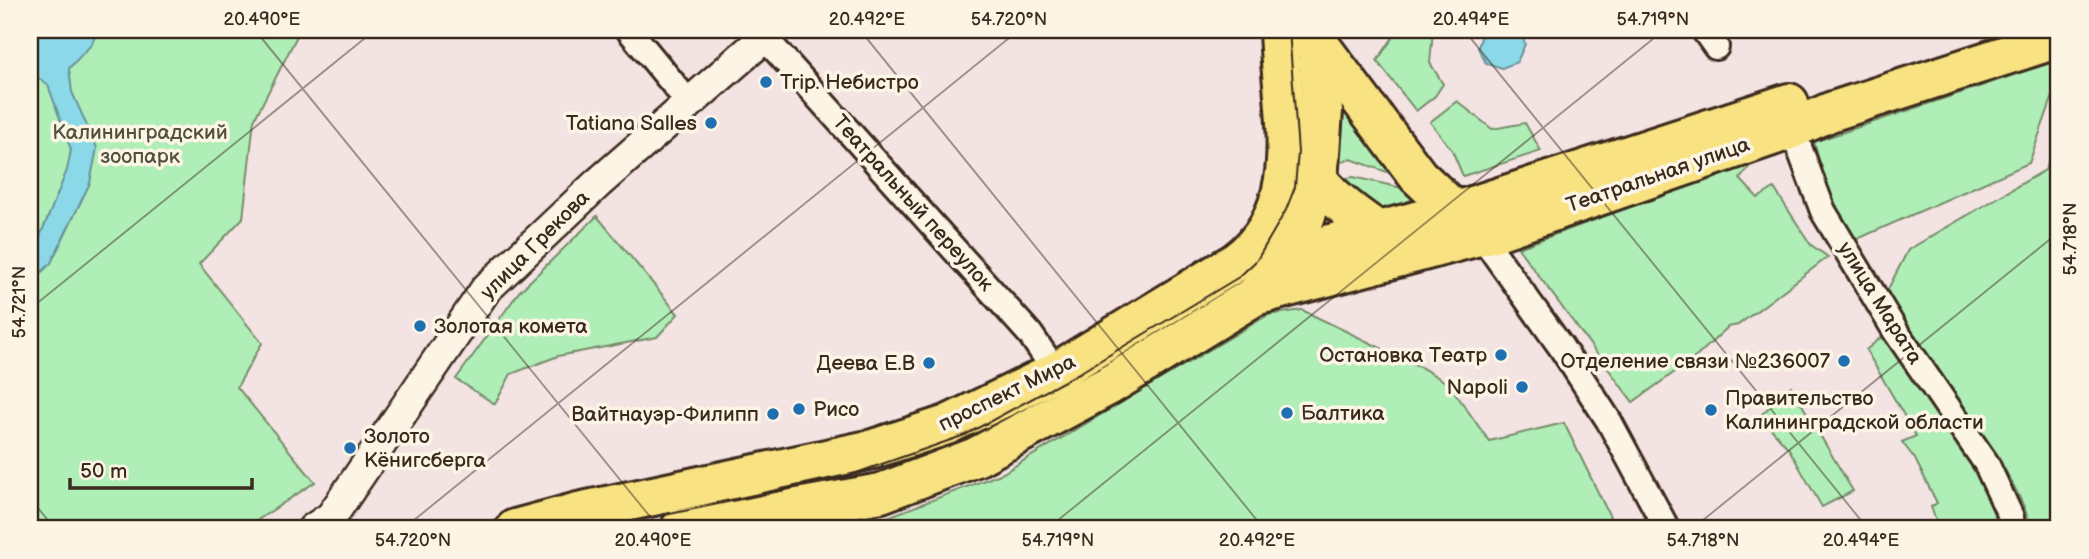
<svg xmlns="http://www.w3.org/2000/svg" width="2089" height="559" font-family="'Balsamiq Sans',sans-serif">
  <rect width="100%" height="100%" fill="#f4e3e3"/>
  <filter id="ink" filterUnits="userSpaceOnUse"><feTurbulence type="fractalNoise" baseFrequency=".0143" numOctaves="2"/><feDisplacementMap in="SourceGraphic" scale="14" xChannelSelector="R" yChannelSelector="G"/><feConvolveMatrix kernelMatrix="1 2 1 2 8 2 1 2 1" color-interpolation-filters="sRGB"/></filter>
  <g filter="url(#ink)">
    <g fill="#afefb7" stroke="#758c6a" stroke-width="2">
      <path d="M30 30H300L254 120 243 218 199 264 262 343 237 387 315 482 244 529H30Z"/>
      <path d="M1398 30H1433L1430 63 1443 84 1435 96 1416 111 1377 61Z"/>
      <path d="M2059 60V79L2029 163 1853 241 1831 202 1814 142Z"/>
      <path d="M1333 83 1398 176 1351 159 1339 162Z"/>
      <path d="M1457 101 1492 129 1525 123 1541 151 1463 176 1452 150 1430 122Z"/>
      <path d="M2059 134V529H2030C2028 486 1915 338 1885 295L1908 250 2045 170Z"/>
      <path d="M1753 162 1740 179 1758 198 1774 188 1811 245 1828 257 1738 325 1728 327 1697 356 1633 402 1518 248Z"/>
      <path d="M1353 177 1411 190 1424 202 1375 214 1342 179Z"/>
      <path d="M597 216 678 314 657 337 558 356 511 374 495 404 456 379 519 292Z"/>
      <path d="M1302 310 1422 368 1449 384 1489 441 1564 423 1616 529H872V523L1003 473 1268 315Z"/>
      <path d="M1885 334 1992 494 2000 529H1939L1931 507 1937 503 1915 459 1902 442 1916 436 1866 350Z"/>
      <path d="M1791 386 1853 491 1822 507 1789 449 1760 416Z"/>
    </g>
    <g fill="#8ad8e8" stroke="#6a9297" stroke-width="2">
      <path d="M30 30H97L92 44 69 68 72 92 97 148 90 183 51 263 30 284V253L37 243 51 210 67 170 71 150 48 85 30 72Z"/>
      <path d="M1483 30H1520L1525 44 1517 62 1502 68 1486 63 1478 48Z"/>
    </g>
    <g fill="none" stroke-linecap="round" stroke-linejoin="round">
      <defs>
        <g id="minor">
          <path d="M629 30 689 103"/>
          <path d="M1704 30 1716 47"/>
          <path d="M764 37 1030 334 1056 372"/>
          <path d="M1788 118 1823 211 1896 332 1986 463 2011 517 2012 529"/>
          <path d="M1481 235 1561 347 1609 421 1667 529"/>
        </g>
        <path id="tertiary" d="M313 529 331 517 486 289 597 184 773 30"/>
        <g id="primary">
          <path d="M1316 40 1418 176 1470 225"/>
          <path d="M1305 162C1326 196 1359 219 1392 240"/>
          <path d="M1274 259 1472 206 1789 103"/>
          <path d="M1255 296 1494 232 1792 129 1830 112 2059 38"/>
          <path d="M515 529 578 512 873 449 947 425 1056 372 1236 262C1311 207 1281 108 1279 30"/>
          <path d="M680 529 881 493 976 457 1108 386 1253 297 1278 273 1293 252 1318 181 1323 111 1316 30"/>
        </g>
      </defs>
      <use href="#minor" stroke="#3b2a1e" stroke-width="30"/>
      <use href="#tertiary" stroke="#3b2a1e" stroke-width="35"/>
      <use href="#primary" stroke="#3b2a1e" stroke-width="44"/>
      <use href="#minor" stroke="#fcf5e5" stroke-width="24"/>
      <use href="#tertiary" stroke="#fcf5e5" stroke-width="30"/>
      <use href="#primary" stroke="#f8e281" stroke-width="38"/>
      <path stroke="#3b2a1e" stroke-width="2" d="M598 529 842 478 965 435 1081 372 1239 277 1257 260 1286 210 1295 187 1298 152 1289 30"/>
    </g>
  </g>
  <path fill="none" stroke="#3b2a1e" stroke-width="2" stroke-opacity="0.45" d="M255 30 660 529M860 30 1264 529M1464 30 1868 529M30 309 375 30M30 498 55 529M403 529 1019 30M1047 529 1664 30M1692 529 2059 232"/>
  <g fill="#1f6fb2" stroke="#fcf5e5" stroke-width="2.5">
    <circle cx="766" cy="82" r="7"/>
    <circle cx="711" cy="123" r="7"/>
    <circle cx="420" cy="326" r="7"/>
    <circle cx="1501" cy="355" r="7"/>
    <circle cx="1844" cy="361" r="7"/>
    <circle cx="929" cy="363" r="7"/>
    <circle cx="1522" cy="387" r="7"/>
    <circle cx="799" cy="409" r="7"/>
    <circle cx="1711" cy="410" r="7"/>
    <circle cx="1287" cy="413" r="7"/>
    <circle cx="773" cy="414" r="7"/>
    <circle cx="350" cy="448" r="7"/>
  </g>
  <g text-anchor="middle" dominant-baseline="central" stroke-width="7" stroke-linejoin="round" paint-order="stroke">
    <g font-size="21" fill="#3b2a1e" stroke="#fcf5e5" text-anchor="start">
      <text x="780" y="82">Trip. Небистро</text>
      <text x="697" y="123" text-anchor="end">Tatiana Salles</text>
      <text x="434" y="326">Золотая комета</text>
      <text x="1487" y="355" text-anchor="end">Остановка Театр</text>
      <text x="1830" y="361" text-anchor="end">Отделение связи №236007</text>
      <text x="915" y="363" text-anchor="end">Деева Е.В</text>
      <text x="1508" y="387" text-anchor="end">Napoli</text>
      <text x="1725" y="398">Правительство<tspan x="1725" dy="24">Калининградской области</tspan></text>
      <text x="813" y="409">Рисо</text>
      <text x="1301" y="413">Балтика</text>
      <text x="759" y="414" text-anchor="end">Вайтнауэр-Филипп</text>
      <text x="364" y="436">Золото<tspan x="364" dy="24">Кёнигсберга</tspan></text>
    </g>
    <g font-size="21" fill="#52513d" stroke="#fcf5e5">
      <text x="140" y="132">Калининградский<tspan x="140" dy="24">зоопарк</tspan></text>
    </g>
    <g font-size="21" fill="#3b2a1e" stroke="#fcf5e5">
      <text transform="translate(1658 175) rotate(-19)">Театральная улица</text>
      <text transform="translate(913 203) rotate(48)">Театральный переулок</text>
      <text transform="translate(535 245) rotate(-45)">улица Грекова</text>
      <text transform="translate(1880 303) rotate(58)">улица Марата</text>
      <text transform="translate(1007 393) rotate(-26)">проспект Мира</text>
    </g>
  </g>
  <rect width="2089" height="559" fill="none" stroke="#fcf5e5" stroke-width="77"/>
  <path d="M70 478v10h182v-10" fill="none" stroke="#3b2a1e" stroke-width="3.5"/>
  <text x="80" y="478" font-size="21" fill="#3b2a1e" stroke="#fcf5e5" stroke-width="5" paint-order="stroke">50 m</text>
  <rect x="38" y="38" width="2012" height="482" fill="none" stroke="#3b2a1e" stroke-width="2.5"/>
  <g font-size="18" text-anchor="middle" fill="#3b2a1e">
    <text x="262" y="25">20.490°E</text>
    <text x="867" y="25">20.492°E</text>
    <text x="1009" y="25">54.720°N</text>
    <text x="1471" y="25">20.494°E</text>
    <text x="1653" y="25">54.719°N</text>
    <text transform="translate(2070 239) rotate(-90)" y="6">54.718°N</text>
    <text transform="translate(19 302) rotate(-90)" y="6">54.721°N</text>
    <text x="413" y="546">54.720°N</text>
    <text x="653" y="546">20.490°E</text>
    <text x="1058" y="546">54.719°N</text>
    <text x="1257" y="546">20.492°E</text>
    <text x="1703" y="546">54.718°N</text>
    <text x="1861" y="546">20.494°E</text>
  </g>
</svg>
